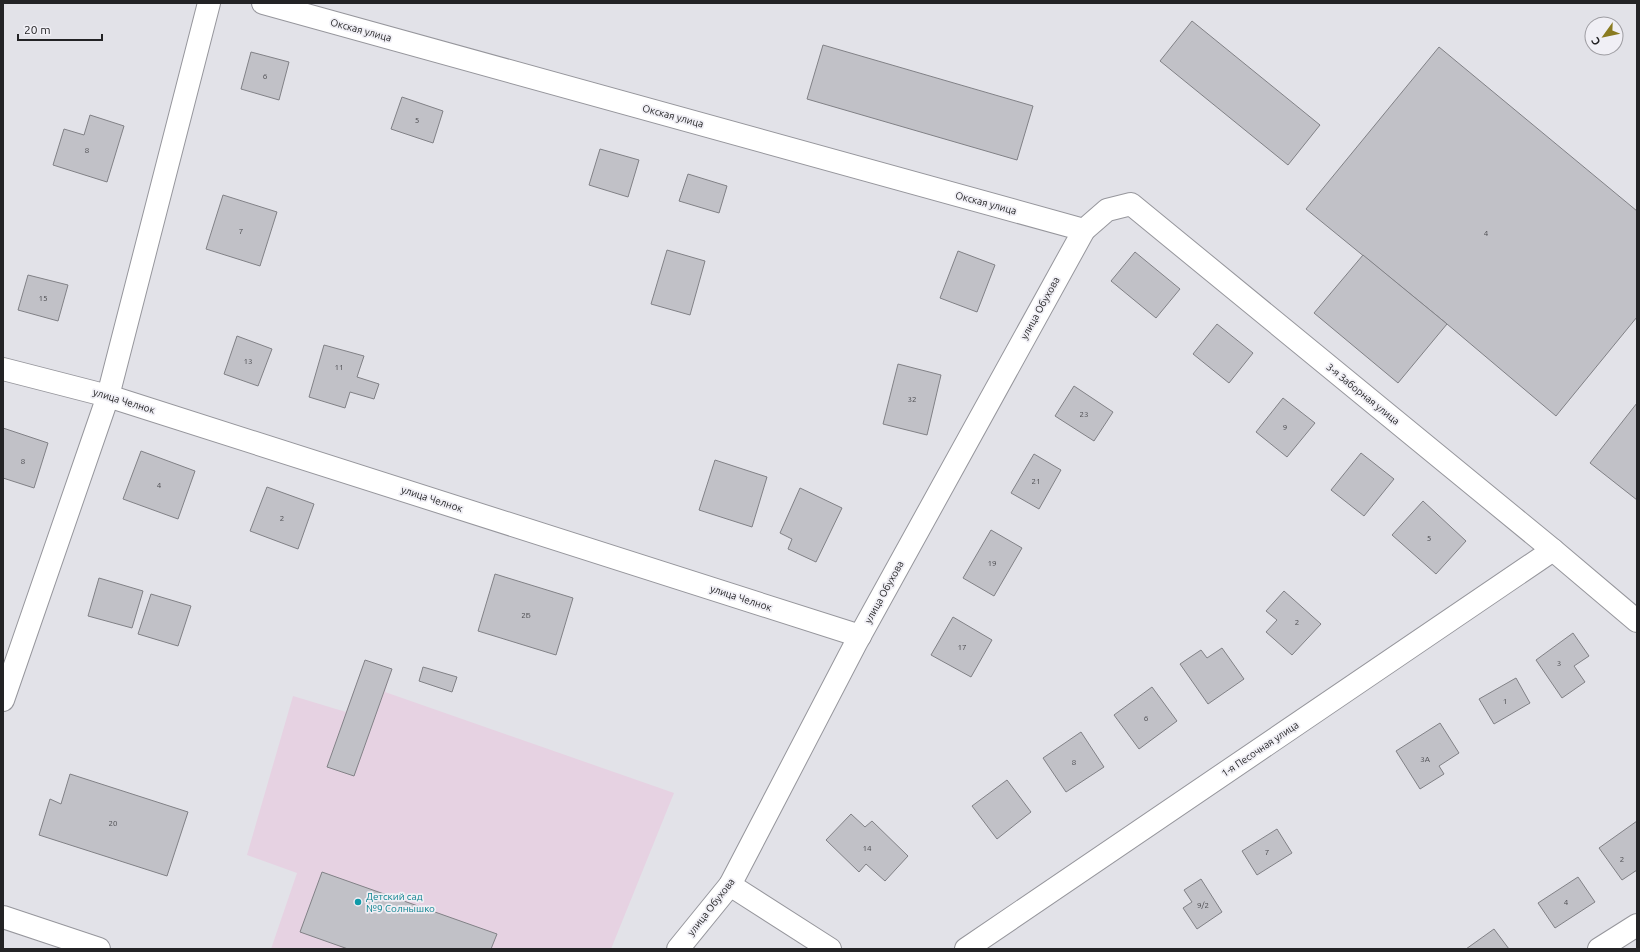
<svg xmlns="http://www.w3.org/2000/svg" width="1640" height="952" font-family="Ubuntu,sans-serif">
  <rect width="100%" height="100%" fill="#e2e2e8"/>
  <path fill="#e6d2e2" d="M365 660 392 669 385 692 674 793 611 949H271L297 873 247 855 293 696 346 712Z"/>
  <g fill="#c1c1c7" stroke="#818186">
    <path d="M1192 21 1320 125 1288 165 1160 61Z"/>
    <path d="M823 45 1033 106 1017 160 807 99Z"/>
    <path d="M1439 47 1637 211V317L1556 416 1447 324 1306 209Z"/>
    <path d="M251 52 289 62 279 100 241 89Z"/>
    <path d="M402 97 443 111 433 143 391 129Z"/>
    <path d="M90 115 124 126 107 182 53 165 64 129 84 135Z"/>
    <path d="M600 149 639 160 628 197 589 185Z"/>
    <path d="M688 174 727 186 719 213 679 201Z"/>
    <path d="M223 195 277 212 260 266 206 249Z"/>
    <path d="M667 250 705 261 690 315 651 304Z"/>
    <path d="M958 251 995 265 977 312 940 298Z"/>
    <path d="M1135 252 1180 289 1156 318 1111 281Z"/>
    <path d="M1363 255 1447 324 1398 383 1314 313Z"/>
    <path d="M28 275 68 285 58 321 18 310Z"/>
    <path d="M1217 324 1253 353 1229 383 1193 354Z"/>
    <path d="M237 336 272 349 258 386 224 374Z"/>
    <path d="M324 345 364 356 357 377 379 384 374 399 350 392 345 408 309 397Z"/>
    <path d="M898 364 941 375 927 435 883 424Z"/>
    <path d="M1074 386 1113 412 1094 441 1055 416Z"/>
    <path d="M1283 398 1315 423 1287 457 1256 432Z"/>
    <path d="M1637 403V500L1590 463Z"/>
    <path d="M3 428 48 443 34 488 3 478Z"/>
    <path d="M141 451 195 471 178 519 123 499Z"/>
    <path d="M1361 453 1394 479 1364 516 1331 490Z"/>
    <path d="M1034 454 1061 470 1039 509 1011 493Z"/>
    <path d="M715 460 767 477 752 527 699 510Z"/>
    <path d="M267 487 314 504 298 549 250 531Z"/>
    <path d="M800 488 842 508 816 562 788 549 792 539 780 533Z"/>
    <path d="M1423 501 1466 541 1436 574 1392 535Z"/>
    <path d="M991 530 1022 548 994 596 963 578Z"/>
    <path d="M495 574 573 598 556 655 478 631Z"/>
    <path d="M99 578 143 591 132 628 88 616Z"/>
    <path d="M1284 591 1321 624 1292 655 1266 632 1277 620 1266 611Z"/>
    <path d="M151 594 191 606 178 646 138 634Z"/>
    <path d="M953 617 992 640 971 677 931 655Z"/>
    <path d="M1573 633 1589 656 1574 666 1585 682 1562 698 1536 660Z"/>
    <path d="M1222 648 1244 679 1208 704 1180 664 1201 650 1207 658Z"/>
    <path d="M365 660 392 669 354 776 327 767Z"/>
    <path d="M423 667 457 677 452 692 419 681Z"/>
    <path d="M1516 678 1530 703 1494 724 1479 699Z"/>
    <path d="M1152 687 1177 721 1139 749 1114 715Z"/>
    <path d="M1440 723 1459 753 1439 766 1444 774 1420 789 1396 751Z"/>
    <path d="M1081 732 1104 767 1066 792 1043 758Z"/>
    <path d="M70 774 188 812 167 876 39 835 50 799 61 804Z"/>
    <path d="M1007 780 1031 812 997 839 972 806Z"/>
    <path d="M851 814 865 827 872 821 908 856 885 881 866 864 859 872 826 840Z"/>
    <path d="M1637 821V870L1622 880 1599 848Z"/>
    <path d="M1277 829 1292 853 1257 875 1242 851Z"/>
    <path d="M322 872 497 934 491 949H348L300 932Z"/>
    <path d="M1578 877 1595 902 1555 928 1538 903Z"/>
    <path d="M1201 879 1222 912 1197 929 1183 908 1192 902 1184 890Z"/>
    <path d="M1494 929 1509 949H1466Z"/>
  </g>
  <g fill="none" stroke-linecap="round" stroke-linejoin="round">
    <defs>
      <g id="minor">
        <path d="M263 3 1084 230"/>
        <path d="M3 369 108 396 860 636"/>
        <path d="M3 700 108 396 209 3"/>
        <path d="M730 885 830 949"/>
        <path d="M3 917 99 949"/>
        <path d="M678 949 730 885 856 643 1084 230 1107 210 1131 204 1553 550 1637 621"/>
        <path d="M966 949 1553 550"/>
        <path d="M1599 949 1637 925"/>
      </g>
    </defs>
    <use href="#minor" stroke="#96969c" stroke-width="24"/>
    <use href="#minor" stroke="#fff" stroke-width="22"/>
  </g>
  <circle fill="#0f9aa8" stroke="#f0eff5" stroke-width="1.5" cx="358" cy="902" r="4"/>
  <g text-anchor="middle" dominant-baseline="central" stroke-width="3.5" stroke-linejoin="round" paint-order="stroke">
    <g font-size="8" fill="#4a4a4e">
      <text x="265" y="76">6</text>
      <text x="417" y="120">5</text>
      <text x="87" y="150">8</text>
      <text x="241" y="231">7</text>
      <text x="1486" y="233">4</text>
      <text x="43" y="298">15</text>
      <text x="248" y="361">13</text>
      <text x="339" y="367">11</text>
      <text x="912" y="399">32</text>
      <text x="1084" y="414">23</text>
      <text x="1285" y="427">9</text>
      <text x="23" y="461">8</text>
      <text x="1036" y="481">21</text>
      <text x="159" y="485">4</text>
      <text x="282" y="518">2</text>
      <text x="1429" y="538">5</text>
      <text x="992" y="563">19</text>
      <text x="526" y="615">2Б</text>
      <text x="1297" y="622">2</text>
      <text x="962" y="647">17</text>
      <text x="1559" y="663">3</text>
      <text x="1505" y="701">1</text>
      <text x="1146" y="718">6</text>
      <text x="1425" y="759">3А</text>
      <text x="1074" y="762">8</text>
      <text x="113" y="823">20</text>
      <text x="867" y="848">14</text>
      <text x="1267" y="852">7</text>
      <text x="1622" y="859">2</text>
      <text x="1566" y="902">4</text>
      <text x="1203" y="905">9/2</text>
    </g>
    <g font-size="10" fill="#232325" stroke="#f0eff5">
      <text transform="translate(361 30) rotate(15)">Окская улица</text>
      <text transform="translate(673 116) rotate(15)">Окская улица</text>
      <text transform="translate(986 203) rotate(15)">Окская улица</text>
      <text transform="translate(1040 308) rotate(-61)">улица Обухова</text>
      <text transform="translate(1363 394) rotate(39)">3-я Заборная улица</text>
      <text transform="translate(124 401) rotate(17)">улица Челнок</text>
      <text transform="translate(432 499) rotate(18)">улица Челнок</text>
      <text transform="translate(884 592) rotate(-61)">улица Обухова</text>
      <text transform="translate(741 598) rotate(18)">улица Челнок</text>
      <text transform="translate(1260 749) rotate(-34)">1-я Песочная улица</text>
      <text transform="translate(711 907) rotate(-52)">улица Обухова</text>
    </g>
    <g font-size="10" fill="#0d838f" stroke="#f0eff5" text-anchor="start">
      <text x="366" y="896">Детский сад<tspan x="366" dy="12">№9 Солнышко</tspan></text>
    </g>
  </g>
  <rect width="1640" height="952" fill="none" stroke="#232325" stroke-width="8"/>
  <g transform="translate(1604 36) rotate(237)"><circle r="19" fill="#f0eff5" stroke="#9e9da2"/>
  <path d="M0-3L7 15L0 10L-7 15Z" fill="#8a7b20"/>
  <text y="-6" font-size="11" font-weight="bold" text-anchor="middle" fill="#232325">С</text>
  </g>
  <path d="M18 34v6h84v-6" fill="none" stroke="#232325" stroke-width="2"/>
  <text x="24" y="34" font-size="12" fill="#232325" stroke="#f0eff5" stroke-width="3" paint-order="stroke">20 m</text>
</svg>
